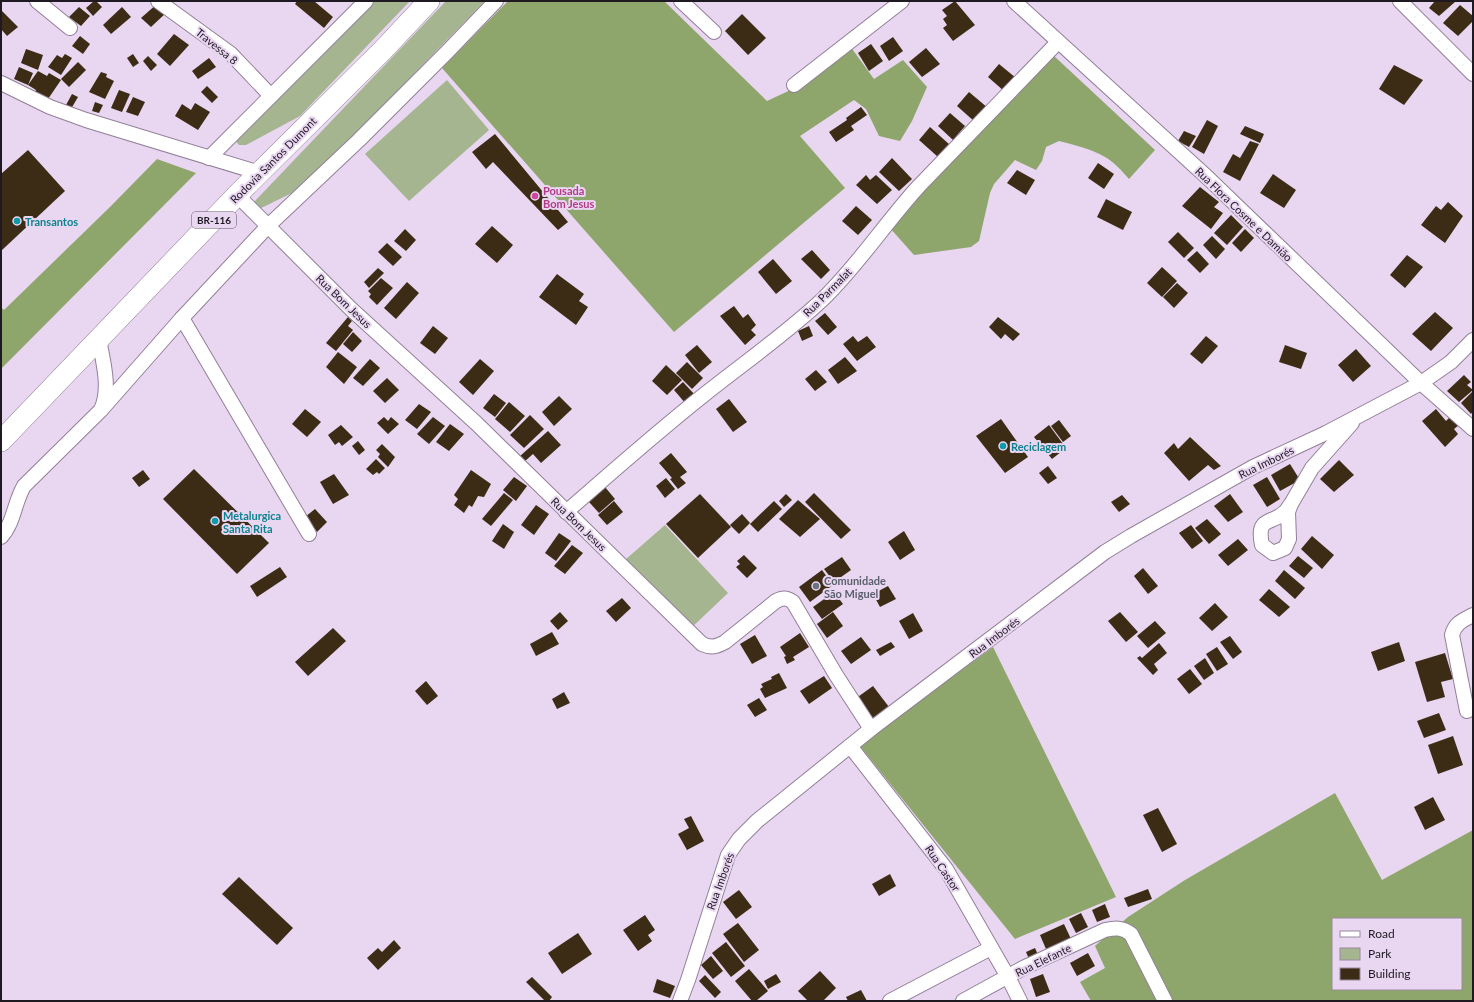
<svg xmlns="http://www.w3.org/2000/svg" width="1474" height="1002" font-family="Lato,sans-serif">
  <rect width="100%" height="100%" fill="#e9d6f1"/>
  <g fill="#a5b590">
    <path d="M369 1H410L300 116 246 145H239L235 140Z"/>
    <path d="M446 1H485L328 162 292 193 257 210 253 203Z"/>
    <path d="M447 80 489 130 409 201 365 154Z"/>
    <path d="M665 525 728 593 689 630 625 560Z"/>
  </g>
  <g fill="#8ea66b" fill-rule="evenodd">
    <path d="M508 1H664L767 101 797 87 850 46 874 79 903 60 927 87 912 121 900 141 879 136 866 109 854 100 800 136 845 188 674 332 442 68Z"/>
    <path d="M1053 55 1155 150 1129 179C1122 171 1114 162 1105 157 1092 149 1074 145 1059 141L1046 147 1042 161 1036 170 1015 160 994 184 990 193 979 241 971 247 914 255 890 228 961 148Z"/>
    <path d="M157 159 196 173 1 369V307L4 310 111 206Z"/>
    <path d="M993 647 1116 897 1015 939 859 745Z"/>
    <path d="M1335 793 1382 880 1473 830V1001H1091L1080 982 1105 968 1095 946 1128 917 1185 880ZM1333 919H1461V989H1333Z"/>
  </g>
  <g fill="#3c2c16">
    <path d="M94 1H96L102 7 93 16 86 8Z"/>
    <path d="M297 1H314L333 17 324 28 295 4Z"/>
    <path d="M955 1 975 25 953 41 943 28 947 25 943 19 947 16 942 10Z"/>
    <path d="M1435 1H1454L1455 2 1439 16 1429 8Z"/>
    <path d="M158 3 167 12 151 27 141 18Z"/>
    <path d="M1460 5 1473 16V21L1458 36 1443 23Z"/>
    <path d="M79 7 90 16 81 26 69 17Z"/>
    <path d="M122 7 131 17 111 34 103 25Z"/>
    <path d="M1 10 18 27 7 36 1 29Z"/>
    <path d="M742 14 766 38 748 55 725 31Z"/>
    <path d="M174 34 189 45 170 66 157 54Z"/>
    <path d="M80 36 90 44 83 54 72 46Z"/>
    <path d="M893 37 903 51 889 61 880 46Z"/>
    <path d="M871 44 883 61 869 71 858 53Z"/>
    <path d="M926 48 940 64 922 77 909 62Z"/>
    <path d="M26 49 43 55 38 70 21 63Z"/>
    <path d="M65 54 72 58 61 75 48 67 57 55 62 58Z"/>
    <path d="M133 54 139 63 133 67 127 58Z"/>
    <path d="M148 56 157 65 151 71 143 61Z"/>
    <path d="M209 58 216 67 198 79 192 71Z"/>
    <path d="M78 62 86 70 69 87 61 79Z"/>
    <path d="M999 64 1016 78 1004 91 988 77Z"/>
    <path d="M1394 65 1423 80 1404 105 1379 89Z"/>
    <path d="M19 67 33 73 28 85 38 71 47 76 49 73 61 80 48 99 35 92 36 90 28 85 14 79Z"/>
    <path d="M101 72 107 74 106 77 114 81 105 99 89 92Z"/>
    <path d="M207 86 218 97 212 103 201 92Z"/>
    <path d="M119 90 130 94 122 112 111 108Z"/>
    <path d="M969 92 988 108 975 122 957 106Z"/>
    <path d="M72 94 78 97 71 109 66 105Z"/>
    <path d="M133 97 145 102 138 116 126 112Z"/>
    <path d="M95 102 103 105 99 113 92 111Z"/>
    <path d="M195 103 210 112 198 130 175 116 182 104 191 110Z"/>
    <path d="M861 107 867 115 851 126 854 130 836 142 829 132 847 120 846 118Z"/>
    <path d="M950 113 965 126 953 140 938 126Z"/>
    <path d="M1207 120 1218 126 1204 154 1192 147Z"/>
    <path d="M1245 126 1264 134 1260 143 1240 134Z"/>
    <path d="M930 127 950 145 938 157 919 140Z"/>
    <path d="M1184 131 1196 136 1189 147 1178 141Z"/>
    <path d="M495 134 568 222 558 230 493 162 486 169 472 152Z"/>
    <path d="M1250 141 1259 144 1240 181 1223 172 1233 154 1240 158Z"/>
    <path d="M28 150 65 191 1 251V174Z"/>
    <path d="M892 158 912 179 899 191 879 172Z"/>
    <path d="M1098 163 1114 174 1104 189 1088 178Z"/>
    <path d="M1017 170 1035 180 1026 195 1007 183Z"/>
    <path d="M1273 174 1296 190 1284 208 1260 193Z"/>
    <path d="M866 175 870 180 876 175 892 190 877 204 856 185Z"/>
    <path d="M1200 187 1219 202 1214 207 1223 213 1211 229 1182 206Z"/>
    <path d="M1106 199 1132 212 1123 230 1097 217Z"/>
    <path d="M1448 202 1463 216 1445 243 1421 225 1436 206 1441 210Z"/>
    <path d="M856 206 872 220 858 235 842 221Z"/>
    <path d="M1231 215 1243 227 1227 245 1214 233Z"/>
    <path d="M492 226 513 245 497 263 475 244Z"/>
    <path d="M405 229 416 240 406 251 394 241Z"/>
    <path d="M1245 229 1254 238 1241 252 1232 243Z"/>
    <path d="M1178 232 1194 248 1184 258 1168 242Z"/>
    <path d="M1212 236 1225 249 1216 259 1203 245Z"/>
    <path d="M387 243 402 257 393 266 378 252Z"/>
    <path d="M812 250 830 270 821 279 801 259Z"/>
    <path d="M1197 251 1209 264 1200 273 1187 260Z"/>
    <path d="M1407 255 1423 267 1405 288 1390 275Z"/>
    <path d="M773 259 792 281 776 294 758 272Z"/>
    <path d="M1162 267 1177 281 1162 297 1147 283Z"/>
    <path d="M378 268 384 273 369 288 364 282Z"/>
    <path d="M557 274 584 294 579 301 588 307 576 325 539 297Z"/>
    <path d="M381 278 393 288 377 305 369 297 371 294 368 291Z"/>
    <path d="M407 282 419 293 396 319 384 308Z"/>
    <path d="M1177 283 1188 293 1174 308 1163 297Z"/>
    <path d="M734 306 743 318 748 314 756 325 751 330 756 335 745 345 720 316Z"/>
    <path d="M1435 312 1453 328 1431 351 1412 334Z"/>
    <path d="M825 313 837 327 828 335 815 321Z"/>
    <path d="M348 317 352 321 348 326 353 330 336 351 326 343Z"/>
    <path d="M998 317 1020 334 1013 341 1005 334 1001 339 989 327Z"/>
    <path d="M433 326 448 338 435 354 420 343Z"/>
    <path d="M809 326 813 336 802 341 798 331Z"/>
    <path d="M353 332 362 341 352 352 343 344Z"/>
    <path d="M853 336 858 342 867 336 876 347 857 361 843 344Z"/>
    <path d="M1206 336 1218 346 1202 364 1190 354Z"/>
    <path d="M697 345 712 362 699 373 685 355Z"/>
    <path d="M1285 345 1307 353 1301 369 1279 362Z"/>
    <path d="M1356 349 1371 366 1353 382 1338 365Z"/>
    <path d="M338 352 357 367 344 384 326 367Z"/>
    <path d="M845 357 857 371 838 384 828 370Z"/>
    <path d="M370 359 380 368 363 386 353 378Z"/>
    <path d="M480 359 494 371 473 395 459 382Z"/>
    <path d="M687 362 703 378 692 389 676 373Z"/>
    <path d="M666 365 682 380 667 395 652 381Z"/>
    <path d="M816 370 827 382 815 391 805 379Z"/>
    <path d="M1464 375 1471 382 1467 385 1473 390 1459 402 1447 391Z"/>
    <path d="M387 378 399 390 385 403 373 391Z"/>
    <path d="M683 382 695 395 686 404 674 390Z"/>
    <path d="M1473 391V411L1471 414 1461 403Z"/>
    <path d="M494 394 506 403 495 417 483 408Z"/>
    <path d="M559 396 572 409 554 426 542 412Z"/>
    <path d="M729 399 747 422 733 432 716 409Z"/>
    <path d="M509 402 525 416 510 432 495 419Z"/>
    <path d="M419 404 431 412 417 429 405 420Z"/>
    <path d="M305 409 321 422 307 437 292 424Z"/>
    <path d="M1436 409 1446 421 1450 417 1459 425 1454 429 1458 434 1445 447 1422 421Z"/>
    <path d="M530 415 544 429 524 448 510 435Z"/>
    <path d="M384 417 388 421 391 417 399 424 388 434 377 423Z"/>
    <path d="M433 417 445 426 429 444 417 434Z"/>
    <path d="M1001 419 1028 457 1005 473 976 436Z"/>
    <path d="M1059 420 1071 436 1063 442 1051 426Z"/>
    <path d="M450 424 464 434 449 451 436 442Z"/>
    <path d="M341 425 353 437 342 446 339 442 335 445 328 435Z"/>
    <path d="M1049 425 1066 448 1052 459 1034 437Z"/>
    <path d="M548 431 561 445 541 463 533 454 524 462 519 457Z"/>
    <path d="M1190 437 1221 466 1214 470 1208 465 1189 481 1164 453 1174 443 1178 449Z"/>
    <path d="M358 441 365 450 359 455 352 446Z"/>
    <path d="M382 444 395 457 388 467 378 457 380 454 376 450Z"/>
    <path d="M671 453 687 472 680 477 686 483 678 489 670 479 672 478 659 463Z"/>
    <path d="M376 459 385 468 379 474 377 472 373 475 366 469Z"/>
    <path d="M1339 460 1354 475 1334 492 1320 479Z"/>
    <path d="M1290 464 1300 480 1280 491 1271 475Z"/>
    <path d="M1048 466 1057 478 1048 484 1039 473Z"/>
    <path d="M194 469 269 543 237 574 163 499Z"/>
    <path d="M143 470 150 479 139 487 132 478Z"/>
    <path d="M471 470 491 484 484 497 478 496 472 507 469 505 464 513 454 505 458 499 454 495Z"/>
    <path d="M334 474 349 495 333 504 320 482Z"/>
    <path d="M514 477 527 486 516 501 503 490Z"/>
    <path d="M1267 477 1280 499 1267 507 1253 485Z"/>
    <path d="M666 478 675 489 665 498 656 486Z"/>
    <path d="M605 487 615 499 599 513 589 502Z"/>
    <path d="M504 493 513 500 491 526 482 519Z"/>
    <path d="M814 493 851 530 841 539 805 502Z"/>
    <path d="M700 494 731 527 698 558 666 524Z"/>
    <path d="M786 494 792 500 784 507 779 501Z"/>
    <path d="M1230 494 1243 512 1228 522 1214 506Z"/>
    <path d="M1122 495 1130 504 1119 512 1111 502Z"/>
    <path d="M798 500 820 519 800 537 779 519Z"/>
    <path d="M614 501 623 512 607 525 598 515Z"/>
    <path d="M774 501 782 509 758 532 750 524Z"/>
    <path d="M536 505 549 514 534 535 521 525Z"/>
    <path d="M315 509 327 522 317 532 305 517Z"/>
    <path d="M742 514 750 523 739 534 730 525Z"/>
    <path d="M1207 519 1221 534 1209 544 1195 528Z"/>
    <path d="M503 524 514 532 504 549 492 541Z"/>
    <path d="M1191 525 1203 541 1192 549 1179 533Z"/>
    <path d="M904 531 915 550 900 560 888 542Z"/>
    <path d="M559 533 571 541 556 561 545 553Z"/>
    <path d="M1312 536 1334 555 1322 569 1301 549Z"/>
    <path d="M1238 539 1248 550 1228 566 1218 555Z"/>
    <path d="M572 545 583 553 565 574 554 566Z"/>
    <path d="M744 555 757 568 747 578 736 567 740 564 737 561Z"/>
    <path d="M1298 556 1313 568 1304 578 1289 566Z"/>
    <path d="M842 557 851 570 834 582 824 569Z"/>
    <path d="M280 567 287 577 257 597 250 586Z"/>
    <path d="M1143 568 1158 586 1148 594 1134 576Z"/>
    <path d="M822 570 833 585 810 602 799 587Z"/>
    <path d="M1284 570 1305 588 1295 599 1275 581Z"/>
    <path d="M888 586 896 599 880 607 873 594Z"/>
    <path d="M1269 589 1290 607 1279 617 1259 600Z"/>
    <path d="M834 592 843 604 822 619 813 607Z"/>
    <path d="M622 598 631 608 616 622 606 611Z"/>
    <path d="M1215 603 1228 617 1212 631 1199 618Z"/>
    <path d="M560 612 568 621 558 630 550 621Z"/>
    <path d="M833 612 843 626 827 638 817 624Z"/>
    <path d="M1120 612 1138 632 1126 642 1108 621Z"/>
    <path d="M913 613 923 631 909 639 899 621Z"/>
    <path d="M1155 621 1166 633 1148 648 1137 636Z"/>
    <path d="M333 628 346 641 308 676 295 662Z"/>
    <path d="M552 632 559 644 536 656 530 644Z"/>
    <path d="M800 633 809 647 793 657 795 660 787 664 784 657 786 656 780 647Z"/>
    <path d="M755 635 767 656 752 664 740 644Z"/>
    <path d="M1230 636 1242 652 1233 659 1220 642Z"/>
    <path d="M861 637 871 650 851 664 841 651Z"/>
    <path d="M891 642 895 647 880 656 876 650Z"/>
    <path d="M1399 642 1405 661 1378 671 1371 652Z"/>
    <path d="M1159 643 1167 653 1154 664 1158 670 1153 675 1137 658 1140 656 1142 658Z"/>
    <path d="M1217 647 1228 664 1217 671 1206 654Z"/>
    <path d="M1445 653 1453 679 1441 682 1445 697 1427 702 1415 662Z"/>
    <path d="M1205 658 1214 673 1204 680 1194 666Z"/>
    <path d="M1190 669 1202 684 1189 694 1177 679Z"/>
    <path d="M779 673 787 688 765 698 760 689 763 687 761 684 772 679 771 677Z"/>
    <path d="M824 676 832 688 809 704 800 691Z"/>
    <path d="M426 681 438 696 427 705 415 691Z"/>
    <path d="M873 686 889 707 871 720 855 699Z"/>
    <path d="M564 692 570 703 557 709 552 699Z"/>
    <path d="M759 698 767 710 755 717 747 705Z"/>
    <path d="M1439 713 1446 730 1424 738 1417 721Z"/>
    <path d="M1453 736 1463 765 1438 774 1428 745Z"/>
    <path d="M1433 797 1445 820 1425 830 1414 807Z"/>
    <path d="M1158 808 1177 844 1162 852 1143 815Z"/>
    <path d="M691 816 704 841 687 850 678 834 689 828 684 819Z"/>
    <path d="M890 874 896 886 879 896 872 884Z"/>
    <path d="M239 877 293 928 277 945 222 894Z"/>
    <path d="M1148 889 1152 899 1128 907 1124 898Z"/>
    <path d="M739 890 752 907 736 919 723 902Z"/>
    <path d="M1105 904 1110 917 1097 922 1092 910Z"/>
    <path d="M1081 913 1088 927 1076 933 1069 919Z"/>
    <path d="M645 915 655 930 648 935 652 941 638 951 623 930Z"/>
    <path d="M738 923 759 950 744 962 723 934Z"/>
    <path d="M1064 924 1071 939 1046 949 1040 935Z"/>
    <path d="M578 933 592 954 562 974 548 953Z"/>
    <path d="M394 940 401 948 378 970 367 958 378 948 382 952Z"/>
    <path d="M726 942 745 966 731 977 712 953Z"/>
    <path d="M1035 948 1038 955 1029 959 1026 952Z"/>
    <path d="M1088 953 1095 966 1077 976 1070 963Z"/>
    <path d="M711 956 723 971 713 979 701 965Z"/>
    <path d="M749 969 768 991 756 1001H752L735 981Z"/>
    <path d="M820 971 836 988 823 1001H808L798 991Z"/>
    <path d="M776 974 781 982 768 989 764 981Z"/>
    <path d="M1043 974 1050 992 1036 997 1030 979Z"/>
    <path d="M705 975 721 992 715 998 699 981Z"/>
    <path d="M532 977 552 997 549 1001H545L526 982Z"/>
    <path d="M657 979 675 986 670 998 653 992Z"/>
    <path d="M861 990 867 1001H848L846 997Z"/>
  </g>
  <g fill="none" stroke-linecap="round" stroke-linejoin="round">
    <defs>
      <g id="minor">
        <path d="M37 1 70 28"/>
        <path d="M158 1 231 54 271 96"/>
        <path d="M681 1 714 32"/>
        <path d="M1014 1 1208 178 1421 383 1473 429"/>
        <path d="M1400 1 1473 74"/>
        <path d="M1 83 50 107 86 120 260 173"/>
        <path d="M794 85 902 1"/>
        <path d="M209 158 366 1"/>
        <path d="M237 195 351 309 476 423 702 644C711 648 716 647 725 642L776 601C782 598 786 597 793 602L836 675 871 729"/>
        <path d="M182 318 309 534"/>
        <path d="M101 410 182 318 268 226 359 140 448 51 496 1"/>
        <path d="M1291 504C1289 506 1288 509 1285 512 1271 525 1256 516 1262 545L1273 553 1285 548 1289 539 1288 512 1291 504 1312 468 1352 423"/>
        <path d="M566 512C612 472 657 432 705 394 744 363 787 333 823 299 859 264 886 222 919 186L1058 42"/>
        <path d="M1 537C14 523 14 503 24 486L101 410C111 388 103 362 99 339"/>
        <path d="M1467 711 1452 635C1455 623 1463 620 1473 615"/>
        <path d="M850 746 946 869 1008 977 1020 1001"/>
        <path d="M680 1001 688 980 728 855 739 839 757 821 871 729 1105 552 1131 536 1253 467 1326 433 1421 383 1451 362 1473 340"/>
        <path d="M890 1001 991 948"/>
        <path d="M963 1001 1025 967 1105 930C1115 928 1122 927 1131 934L1165 1001"/>
      </g>
      <path id="highway" d="M1 441 237 195 383 50 429 1"/>
    </defs>
    <use href="#minor" stroke="#928099" stroke-width="16"/>
    <use href="#highway" stroke="#928099" stroke-width="22"/>
    <use href="#minor" stroke="#fff" stroke-width="14"/>
    <use href="#highway" stroke="#fff" stroke-width="21"/>
  </g>
  <circle fill="#d1479c" stroke="#e9d6f1" stroke-width="1.5" cx="535" cy="196" r="4"/>
  <g fill="#0f9aa8" stroke="#e9d6f1" stroke-width="1.5">
    <circle cx="17" cy="221" r="4"/>
    <circle cx="1003" cy="446" r="4"/>
    <circle cx="215" cy="521" r="4"/>
  </g>
  <circle fill="#6b7280" stroke="#e9d6f1" stroke-width="1.5" cx="816" cy="586" r="4"/>
  <g text-anchor="middle" dominant-baseline="central" stroke-width="4" stroke-linejoin="round" paint-order="stroke">
    <rect fill="#e9d6f1" stroke="#5c5260" stroke-width="1" x="192" y="212" width="44" height="16" rx="3"/>
    <g font-size="10" font-weight="bold" fill="#1f1922">
      <text x="214" y="220">BR-116</text>
    </g>
    <g font-size="11" fill="#1f1922" stroke="#e9d6f1">
      <text transform="translate(217 46) rotate(39)">Travessa 8</text>
      <text transform="translate(273 160) rotate(-45)">Rodovia Santos Dumont</text>
      <text transform="translate(1244 214) rotate(44)">Rua Flora Cosme e Damião</text>
      <text transform="translate(827 292) rotate(-45)">Rua Parmalat</text>
      <text transform="translate(344 301) rotate(44)">Rua Bom Jesus</text>
      <text transform="translate(1266 462) rotate(-26)">Rua Imborés</text>
      <text transform="translate(579 524) rotate(44)">Rua Bom Jesus</text>
      <text transform="translate(994 637) rotate(-37)">Rua Imborés</text>
      <text transform="translate(943 868) rotate(56)">Rua Castor</text>
      <text transform="translate(720 881) rotate(-70)">Rua Imborés</text>
      <text transform="translate(1043 960) rotate(-26)">Rua Elefante</text>
    </g>
    <g font-size="11" font-weight="bold" fill="#b23c85" stroke="#e9d6f1" text-anchor="start">
      <text x="543" y="190">Pousada<tspan x="543" dy="13">Bom Jesus</tspan></text>
    </g>
    <g font-size="11" font-weight="bold" fill="#0d838f" stroke="#e9d6f1" text-anchor="start">
      <text x="25" y="221">Transantos</text>
      <text x="1011" y="446">Reciclagem</text>
      <text x="223" y="515">Metalurgica<tspan x="223" dy="13">Santa Rita</tspan></text>
    </g>
    <g font-size="11" font-weight="bold" fill="#5b616d" stroke="#e9d6f1" text-anchor="start">
      <text x="824" y="580">Comunidade<tspan x="824" dy="13">São Miguel</tspan></text>
    </g>
  </g>
  <rect width="1474" height="1002" fill="none" stroke="#1f1922" stroke-width="4"/>
  <rect x="1332" y="918" width="130" height="72" fill="#e9d6f1" stroke="#988a9e"/>
  <rect x="1340" y="931" width="20" height="6" fill="#ffffff" stroke="#988a9e"/>
  <text x="1368" y="938" font-size="12" fill="#1f1922">Road</text>
  <rect x="1340" y="948" width="20" height="12" fill="#a5b590" stroke="#988a9e"/>
  <text x="1368" y="958" font-size="12" fill="#1f1922">Park</text>
  <rect x="1340" y="968" width="20" height="12" fill="#3c2c16" stroke="#988a9e"/>
  <text x="1368" y="978" font-size="12" fill="#1f1922">Building</text>
</svg>
